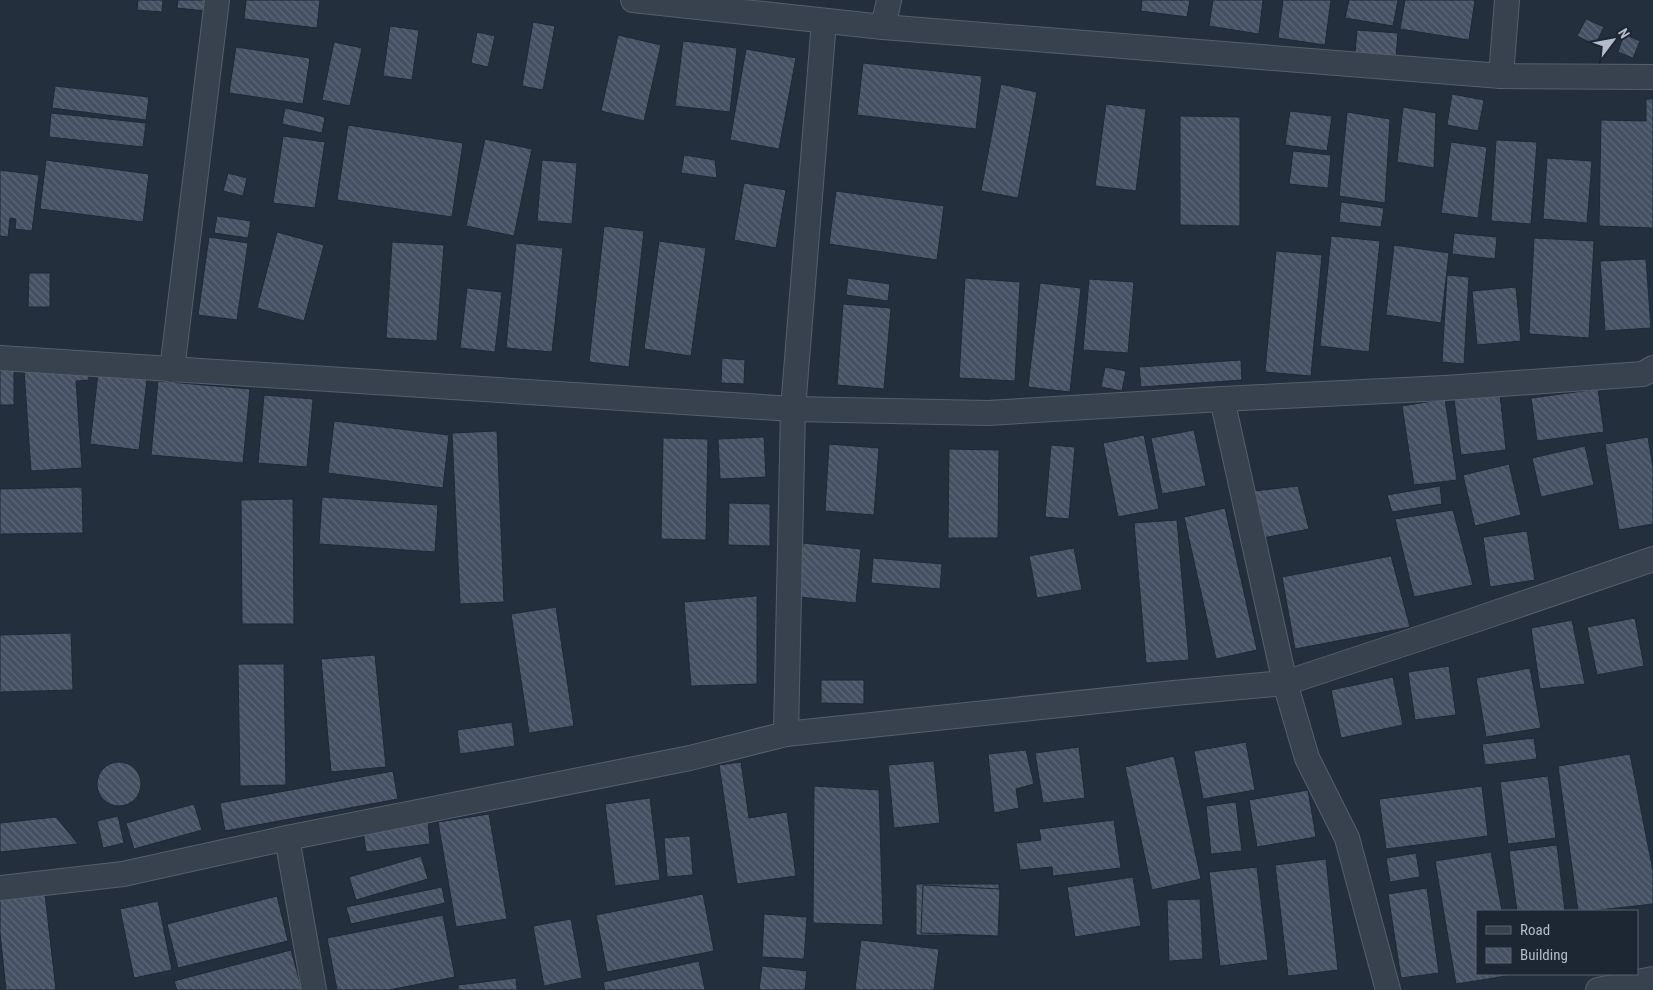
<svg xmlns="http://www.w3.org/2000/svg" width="1653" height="990" font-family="'Roboto Condensed',sans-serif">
  <defs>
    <pattern id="building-back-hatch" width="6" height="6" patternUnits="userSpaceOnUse" patternTransform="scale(1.25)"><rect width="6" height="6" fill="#455162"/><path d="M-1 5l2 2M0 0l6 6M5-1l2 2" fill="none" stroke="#5d6877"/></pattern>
  </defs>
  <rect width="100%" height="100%" fill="#242f3e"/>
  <g fill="url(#building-back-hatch)" stroke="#1f2835">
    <path d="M138 0H163L162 12 137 10Z"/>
    <path d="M178 0H207L206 11 177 8Z"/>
    <path d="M246 0H320L317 28 244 19Z"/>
    <path d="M1142 0H1190L1187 17 1141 11Z"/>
    <path d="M1213 0H1263L1259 34 1209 26Z"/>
    <path d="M1283 0H1331L1325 45 1278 38Z"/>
    <path d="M1349 0H1398L1393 26 1345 18Z"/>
    <path d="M1405 0H1475L1469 40 1400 29Z"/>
    <path d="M1586 19 1604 27 1595 45 1577 36Z"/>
    <path d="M533 22 555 26 543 90 522 86Z"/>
    <path d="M390 26 419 30 412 80 383 76Z"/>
    <path d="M1357 30 1398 33 1396 57 1355 53Z"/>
    <path d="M477 32 495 36 488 67 471 63Z"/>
    <path d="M1624 34 1640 41 1633 58 1618 52Z"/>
    <path d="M618 35 661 45 644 121 601 111Z"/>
    <path d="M683 41 737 48 730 112 675 106Z"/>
    <path d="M334 42 362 48 350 106 322 100Z"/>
    <path d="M236 47 310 58 303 104 229 93Z"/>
    <path d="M746 49 796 58 779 149 730 140Z"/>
    <path d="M863 63 982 76 976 129 857 115Z"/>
    <path d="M1001 84 1037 92 1018 198 981 191Z"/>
    <path d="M55 86 149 97 146 120 52 108Z"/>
    <path d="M1452 94 1484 100 1478 131 1447 125Z"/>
    <path d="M1646 99H1653V228L1599 226 1601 120 1646 121Z"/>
    <path d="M1106 104 1146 109 1136 191 1095 186Z"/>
    <path d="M1403 107 1436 113 1434 168 1397 162Z"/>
    <path d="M285 108 325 117 322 133 282 124Z"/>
    <path d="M1290 111 1332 116 1327 151 1285 145Z"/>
    <path d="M1347 112 1390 119 1385 203 1339 196Z"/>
    <path d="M51 113 146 123 143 147 49 137Z"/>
    <path d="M1180 116 1240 117V226L1180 225Z"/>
    <path d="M348 125 463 143 452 217 337 200Z"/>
    <path d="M283 136 325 142 315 208 273 203Z"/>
    <path d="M485 139 532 149 514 236 466 226Z"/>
    <path d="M1496 140 1537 142 1531 224 1491 221Z"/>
    <path d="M1451 142 1487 147 1478 218 1441 213Z"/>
    <path d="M1293 151 1331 155 1328 188 1289 184Z"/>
    <path d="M684 155 715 160 717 178 681 173Z"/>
    <path d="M1547 158 1592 161 1587 223 1543 219Z"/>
    <path d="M46 160 149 174 143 222 40 209Z"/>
    <path d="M542 160 577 163 572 224 537 221Z"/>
    <path d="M0 170 39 175 32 231 15 229 16 219 10 218 8 237 0 236Z"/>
    <path d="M228 173 247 178 243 196 223 191Z"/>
    <path d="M744 183 786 190 776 248 734 240Z"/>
    <path d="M836 191 944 206 937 260 829 244Z"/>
    <path d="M1341 202 1384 208 1381 227 1339 222Z"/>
    <path d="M217 216 251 221 248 238 214 233Z"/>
    <path d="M604 226 644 231 629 367 589 362Z"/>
    <path d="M277 232 324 245 304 321 257 308Z"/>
    <path d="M1454 233 1497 237 1495 259 1452 254Z"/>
    <path d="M1331 236 1380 241 1369 352 1320 346Z"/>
    <path d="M209 237 248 243 237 320 198 315Z"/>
    <path d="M1534 238 1594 241 1589 338 1529 334Z"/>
    <path d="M659 241 706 248 691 356 644 349Z"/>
    <path d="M392 242 444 245 437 341 386 338Z"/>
    <path d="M516 243 563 248 552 352 506 348Z"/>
    <path d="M1394 245 1449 253 1441 323 1386 315Z"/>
    <path d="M1276 251 1322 255 1311 376 1265 372Z"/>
    <path d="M1646 259 1651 328 1605 331 1600 261Z"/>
    <path d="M29 273H50V307H28Z"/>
    <path d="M1447 275 1469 277 1464 364 1442 362Z"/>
    <path d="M848 278 890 284 888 301 846 295Z"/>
    <path d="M965 278 1020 282 1015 381 959 378Z"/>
    <path d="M1089 279 1134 282 1128 353 1083 350Z"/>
    <path d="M1040 283 1081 288 1070 392 1028 387Z"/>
    <path d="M1516 287 1521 341 1477 345 1472 291Z"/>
    <path d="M467 288 502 292 495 352 460 348Z"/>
    <path d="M843 304 891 308 884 389 837 385Z"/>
    <path d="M722 358 745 360 744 384 721 383Z"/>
    <path d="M1241 360 1242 380 1141 387 1139 367Z"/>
    <rect x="0" y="364" width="14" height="41"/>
    <path d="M88 365 89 380 76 381 82 468 31 471 24 370Z"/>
    <path d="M1105 367 1126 371 1122 391 1101 387Z"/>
    <path d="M98 373 147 379 139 450 90 444Z"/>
    <path d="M158 381 250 389 243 463 151 455Z"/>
    <path d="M1598 389 1604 432 1537 441 1531 398Z"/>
    <path d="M1500 394 1506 450 1461 455 1454 399Z"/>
    <path d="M264 395 313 399 307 467 258 463Z"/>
    <path d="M1445 399 1457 480 1414 485 1402 406Z"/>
    <path d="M334 421 449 435 443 488 328 473Z"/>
    <path d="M1194 430 1206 486 1162 494 1151 438Z"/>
    <path d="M497 431 504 602 460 604 452 433Z"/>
    <path d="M1144 435 1159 509 1118 517 1103 443Z"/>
    <path d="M764 437 766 477 720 479 718 439Z"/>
    <path d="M1648 437 1653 468V524L1619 530 1605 444Z"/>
    <path d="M663 438 708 439 706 540 661 539Z"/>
    <path d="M829 444 879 448 874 515 825 511Z"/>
    <path d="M1051 445 1075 447 1069 519 1045 517Z"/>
    <path d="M1585 446 1594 485 1541 497 1532 458Z"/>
    <path d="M949 449 999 450 998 538H948Z"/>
    <path d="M1509 464 1521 515 1475 526 1463 475Z"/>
    <path d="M1298 486 1309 529 1263 538 1254 491Z"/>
    <path d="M1440 486 1442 504 1392 512 1387 495Z"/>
    <path d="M82 487 83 533 0 534V489Z"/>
    <path d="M322 497 438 505 435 552 319 544Z"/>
    <path d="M293 499 294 624H242L241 500Z"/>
    <path d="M729 503 770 504V546L728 545Z"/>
    <path d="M1225 508 1257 650 1216 659 1184 517Z"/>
    <path d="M1453 510 1473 585 1414 597 1395 519Z"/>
    <path d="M1177 520 1189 660 1146 663 1134 523Z"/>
    <path d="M1527 531 1535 580 1490 587 1483 537Z"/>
    <path d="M803 543 861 549 856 603 799 597Z"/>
    <path d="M1074 548 1082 590 1037 598 1029 556Z"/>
    <path d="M1391 556 1410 627 1295 649 1282 577Z"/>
    <path d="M873 558 942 564 940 589 871 583Z"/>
    <path d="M757 596V684L691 686 684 602Z"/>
    <path d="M556 607 574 726 529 733 511 614Z"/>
    <path d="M1635 618 1644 666 1597 675 1587 627Z"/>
    <path d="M1572 620 1585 684 1540 689 1531 628Z"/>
    <path d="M71 633 73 690 0 692V635Z"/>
    <path d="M375 655 386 767 331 772 321 659Z"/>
    <path d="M238 664H284L286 785 240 786Z"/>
    <path d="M1449 666 1456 715 1415 720 1408 672Z"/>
    <path d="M1530 668 1541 728 1486 737 1476 678Z"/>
    <path d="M1393 677 1403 725 1341 738 1331 690Z"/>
    <path d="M821 680H864V704L821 703Z"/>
    <path d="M512 722 515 746 460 754 457 730Z"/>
    <path d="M1534 738 1537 759 1485 765 1482 744Z"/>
    <path d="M1246 742 1255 790 1203 799 1194 751Z"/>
    <path d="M1079 747 1085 798 1043 803 1035 753Z"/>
    <path d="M1026 750 1034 784 1016 789 1019 808 994 813 988 754Z"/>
    <path d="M1630 754 1653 871V904L1590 911H1578L1558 766Z"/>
    <path d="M1174 756 1201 879 1152 890 1125 767Z"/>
    <path d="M934 761 940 823 894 828 888 765Z"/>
    <circle cx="119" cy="784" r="22"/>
    <path d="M741 762 749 818 787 812 796 876 737 884 719 765Z"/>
    <path d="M393 771 398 799 225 831 220 803Z"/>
    <path d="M1548 776 1556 838 1508 844 1500 782Z"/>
    <path d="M814 786 879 790 883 925 813 923Z"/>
    <path d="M1482 786 1488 836 1386 849 1379 799Z"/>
    <path d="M1308 790 1316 837 1257 847 1249 800Z"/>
    <path d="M650 798 660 880 615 886 605 804Z"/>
    <path d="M1236 802 1242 851 1211 854 1206 806Z"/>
    <path d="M194 804 202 830 134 849 126 823Z"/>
    <path d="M489 814 507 919 456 927 438 822Z"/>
    <path d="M118 816 124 843 103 848 97 821Z"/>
    <path d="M56 817 78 844 0 852V823Z"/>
    <path d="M1114 820 1121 868 1053 876 1052 867 1020 870 1016 843 1041 840 1039 829Z"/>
    <path d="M428 822 430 844 366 852 363 829Z"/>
    <path d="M690 836 693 875 667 877 664 838Z"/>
    <path d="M1557 845 1565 911H1517L1509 851Z"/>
    <path d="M1491 852 1502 911H1477V974L1513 975 1456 984 1435 861Z"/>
    <path d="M1416 853 1420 877 1390 882 1386 858Z"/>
    <path d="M421 856 428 879 356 900 349 877Z"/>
    <path d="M1326 859 1338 970 1288 976 1275 865Z"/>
    <path d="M1257 867 1268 960 1220 966 1209 872Z"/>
    <path d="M1133 877 1141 926 1075 937 1067 887Z"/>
    <path d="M916 884H999V936L916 935Z"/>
    <path d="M923 885 1000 889 998 936 921 933Z"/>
    <path d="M442 887 445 903 351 924 346 907Z"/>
    <path d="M1427 888 1439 973 1401 978 1388 894Z"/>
    <path d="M45 894 56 990H6L0 933V899Z"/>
    <path d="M703 894 714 951 607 972 596 915Z"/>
    <path d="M277 896 288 941 178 968 167 924Z"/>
    <path d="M1200 899 1203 959 1169 961 1167 900Z"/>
    <path d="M158 901 172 970 134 978 120 909Z"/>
    <path d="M764 914 807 917 804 959 762 957Z"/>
    <path d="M443 915 455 977 389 990H337L327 938Z"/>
    <path d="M571 919 582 978 544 986 533 926Z"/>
    <path d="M861 940 939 949 934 990H855Z"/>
    <path d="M291 950 302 990H177L174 981Z"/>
    <path d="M699 961 705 990H605L603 982Z"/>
    <path d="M762 966 807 971 805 990H759Z"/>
    <path d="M516 978 517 990H458V985Z"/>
  </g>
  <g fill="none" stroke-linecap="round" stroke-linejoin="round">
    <defs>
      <g id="street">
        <path d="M633 0 883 27 1501 76 1653 77"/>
        <path d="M883 27 889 0"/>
        <path d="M1501 76 1507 0"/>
        <path d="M0 358 793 409 988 413 1222 399 1445 388 1643 374 1653 368"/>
        <path d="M172 370 217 0"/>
        <path d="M1222 399 1285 683 1469 622 1653 559"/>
        <path d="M786 734 793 409 824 21"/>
        <path d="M287 838 314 990"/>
        <path d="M0 888 123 874 287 838 690 758 786 734 1174 693 1285 683 1307 758 1347 838 1388 990"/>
        <path d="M1598 990 1653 979"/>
      </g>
    </defs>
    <use href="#street" stroke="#565f6c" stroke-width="26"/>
    <use href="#street" stroke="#38414e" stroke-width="24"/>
  </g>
  <rect x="1476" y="910" width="162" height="65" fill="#1d2633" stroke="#59626f"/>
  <rect x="1486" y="926" width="25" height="8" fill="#38414e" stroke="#59626f"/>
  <text x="1520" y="935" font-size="15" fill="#b4bcc9">Road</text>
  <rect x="1486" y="948" width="25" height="15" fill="url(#building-back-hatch)" stroke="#59626f"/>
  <text x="1520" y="960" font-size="15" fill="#b4bcc9">Building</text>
  <g transform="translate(1613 40) rotate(58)" stroke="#1d2633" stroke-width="4" paint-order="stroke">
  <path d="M0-4L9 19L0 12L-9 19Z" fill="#b4bcc9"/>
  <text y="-8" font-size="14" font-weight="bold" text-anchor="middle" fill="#b4bcc9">N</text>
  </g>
</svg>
